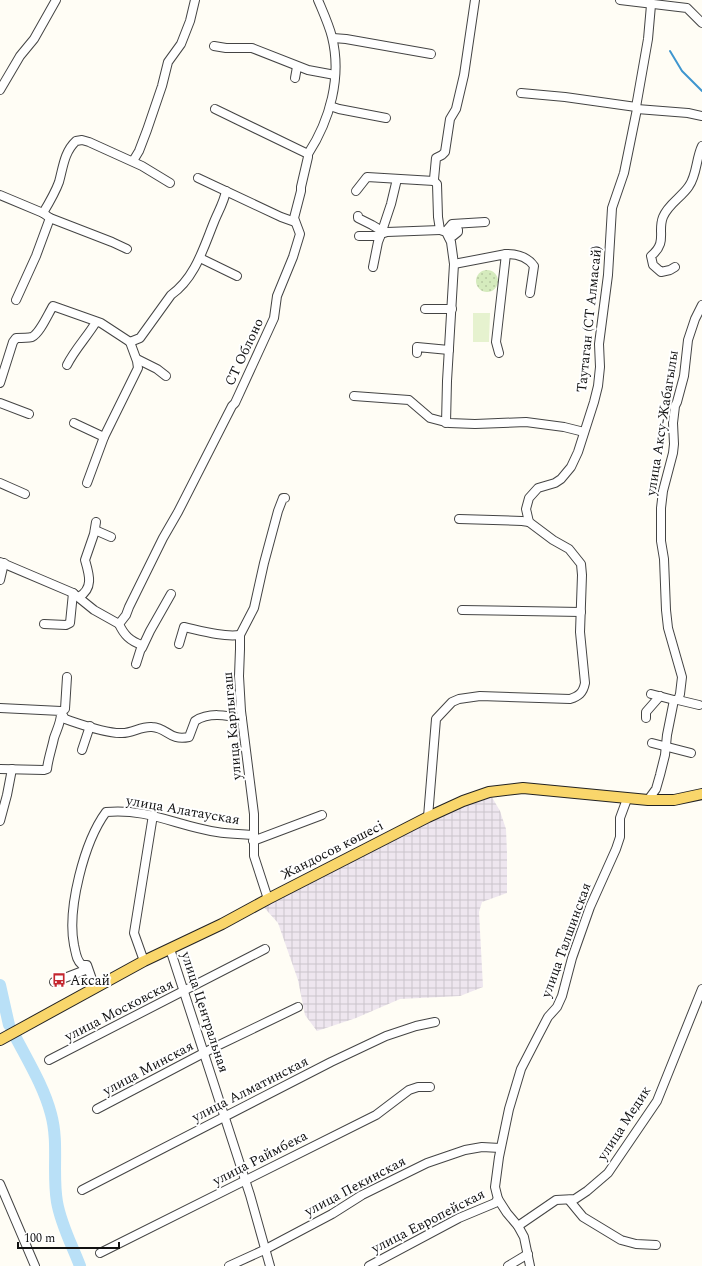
<svg xmlns="http://www.w3.org/2000/svg" width="702" height="1266" font-family="Spectral,serif">
  <defs>
    <pattern id="industrial-grid" width="8" height="8" patternUnits="userSpaceOnUse"><rect width="8" height="8" fill="#eee6ef"/><path d="M0 4h8M4 0v8" fill="none" stroke="#cbc4cc"/></pattern>
    <pattern id="green-dots" width="8" height="8" patternUnits="userSpaceOnUse"><rect width="8" height="8" fill="#d5ebbd"/><path d="M2 2h.1M6 6h.1" fill="none" stroke="#b6c8a1" stroke-width="1.8" stroke-linecap="round"/></pattern>
  </defs>
  <rect width="100%" height="100%" fill="#fffdf5"/>
  <path fill="url(#industrial-grid)" d="M489 792 500 811 506 829 507 853V893L482 902 479 912 483 987 460 996 400 999 356 1018 317 1031 305 1015 298 980 278 923 260 903Z"/>
  <circle fill="url(#green-dots)" cx="487" cy="281" r="11"/>
  <path fill="#e6f2cf" d="M473 313H490L489 342H473Z"/>
  <g fill="none" stroke-linecap="round" stroke-linejoin="round">
    <path stroke="#3f96cf" stroke-width="2" d="M670 51 682 71 702 91"/>
    <g stroke="#b9e0f7" stroke-width="12">
      <path d="M0 985 9 1025"/>
      <path d="M15 1036C28 1061 44 1087 51 1114 59 1143 52 1173 57 1202 61 1225 72 1245 80 1266"/>
    </g>
    <defs>
      <g id="minor">
        <path d="M475 0 464 75 456 109 450 119 445 152 442 155 436 158 434 179V181L437 184 438 217 440 230 446 232 451 242 454 264 506 254 496 342 499 353"/>
        <path d="M620 0 687 8 702 23"/>
        <path d="M333 38 346 39 431 54"/>
        <path d="M214 46 226 48H252L308 70 335 75"/>
        <path d="M295 78 297 67"/>
        <path d="M0 90 20 56 34 39 56 0"/>
        <path d="M521 93 565 97 636 107"/>
        <path d="M330 106 339 109 386 118"/>
        <path d="M215 109 308 154"/>
        <path d="M637 109 688 113 702 116"/>
        <path d="M133 161 139 151 147 130 162 86 168 62 181 44 190 21 195 0"/>
        <path d="M198 178 281 217 295 222"/>
        <path d="M356 191 367 177 434 181"/>
        <path d="M0 195 43 213 50 218 112 242 127 249"/>
        <path d="M43 213C49 203 55 193 59 182 63 168 64 152 76 141L82 140 89 142 142 166 170 183"/>
        <path d="M358 216V218L372 225 382 231"/>
        <path d="M447 230 452 224 485 222"/>
        <path d="M381 234 391 204 397 179"/>
        <path d="M359 236H380"/>
        <path d="M449 237 453 236 458 232V230L457 228 449 229"/>
        <path d="M506 254C517 254 527 256 534 266L530 293"/>
        <path d="M200 258 237 276"/>
        <path d="M373 267 378 242 381 234 387 232 440 230"/>
        <path d="M675 267 670 270 661 272 653 265 651 256C668 242 657 232 663 217 668 204 682 197 689 186 697 175 696 158 702 146"/>
        <path d="M16 300 36 256 50 218"/>
        <path d="M425 309H452"/>
        <path d="M417 353V347L449 350"/>
        <path d="M137 359 157 369 166 376"/>
        <path d="M67 365C75 349 87 337 96 322"/>
        <path d="M0 383 13 342 16 338C21 338 27 338 32 337 40 333 48 314 53 306L101 323 130 342 140 338 171 295C195 278 203 249 214 222 218 212 224 202 226 191"/>
        <path d="M354 396 409 400 430 418 449 423 475 424 526 422 564 427 584 432"/>
        <path d="M0 403 29 414"/>
        <path d="M74 423 104 437"/>
        <path d="M446 423 447 381 454 264"/>
        <path d="M0 483 25 494"/>
        <path d="M87 483 104 437 138 368 137 361 130 342"/>
        <path d="M459 519 522 521 529 522"/>
        <path d="M95 530 111 537"/>
        <path d="M0 562 73 593 94 610 119 624"/>
        <path d="M0 580 4 563"/>
        <path d="M79 597C94 588 89 574 85 560L94 534 96 522"/>
        <path d="M462 610 581 612"/>
        <path d="M44 624 66 625 70 623 73 593"/>
        <path d="M179 644 184 627C202 631 222 637 240 635"/>
        <path d="M142 648 150 631 171 594"/>
        <path d="M136 664 142 645C130 641 124 635 119 624L126 615 129 607 163 538 178 512 232 406 235 403 274 318 277 296 293 257 300 234 294 218 301 191V187L308 157V154C330 120 342 77 332 37 329 25 323 12 318 0"/>
        <path d="M67 677 65 709 61 712 65 719C80 724 107 734 122 733 133 733 141 726 152 727 168 728 169 741 189 737L195 721C209 712 226 715 242 719"/>
        <path d="M651 694 674 700"/>
        <path d="M678 700 699 705"/>
        <path d="M0 708 61 711C62 720 57 729 54 738 52 748 48 759 47 769L44 770 0 769"/>
        <path d="M646 718V712L660 696"/>
        <path d="M652 743 691 753"/>
        <path d="M82 750 90 726"/>
        <path d="M648 800 656 789 660 775 665 755 667 735 674 700H678L680 694 682 677 668 628 666 610 664 559 661 541V508L663 491 673 453 674 444 673 423 675 406 677 402 684 376 688 340 695 319 702 305"/>
        <path d="M428 817 436 719 452 702 459 699 480 696 570 699C579 696 583 693 585 683L580 632 582 575 581 564 569 549 553 540 529 522 526 509 529 498 538 488 555 483 561 479 571 467 578 452 594 402 598 386 600 367 599 344 608 275 612 208 624 173 637 109 636 107 648 39 651 5"/>
        <path d="M0 821 7 795 12 769"/>
        <path d="M253 841 322 815"/>
        <path d="M268 899 254 856V814L241 711 239 676 240 649V635L254 608 264 563 278 511 283 498H285"/>
        <path d="M170 949 250 1195 270 1266"/>
        <path d="M144 961 134 933 153 815"/>
        <path d="M54 982 88 969"/>
        <path d="M95 988 87 965H82C76 960 76 953 74 945 67 909 84 842 106 812 148 808 177 826 217 832 229 834 241 834 254 835"/>
        <path d="M49 1060 265 949"/>
        <path d="M97 1109 217 1046 298 1007"/>
        <path d="M0 1184 35 1266"/>
        <path d="M82 1190 331 1062 386 1036 416 1026 435 1022"/>
        <path d="M569 1200 583 1217 621 1240 636 1244 656 1245"/>
        <path d="M518 1226 556 1200 575 1199 587 1191 608 1173 657 1101 702 989"/>
        <path d="M100 1253 376 1115 409 1090 418 1087H430"/>
        <path d="M229 1266 264 1250 332 1214 362 1195 427 1163 465 1150 482 1147 500 1148"/>
        <path d="M369 1266 459 1218 495 1203 498 1199"/>
        <path d="M508 1266 528 1254"/>
        <path d="M530 1266 524 1237 518 1226 507 1213 498 1199 495 1187 499 1157 509 1109 521 1069 537 1038 548 1017 557 1007 562 996 572 958 590 907 616 849 620 837V818L627 799"/>
      </g>
      <path id="major" d="M0 1040 144 961 222 924 268 899 428 817 463 801 489 792 523 788 648 800H674L702 794"/>
    </defs>
    <use href="#minor" stroke="#444" stroke-width="10"/>
    <use href="#major" stroke="#222" stroke-width="12"/>
    <use href="#minor" stroke="#fff" stroke-width="8"/>
    <use href="#major" stroke="#f9d66b" stroke-width="10"/>
  </g>
  <defs>
    <symbol id="bus-bare" viewBox="-9 -9 18 18"><path d="M-5-6H5V4H4V6H2V4H-2V6H-4V4H-5ZM-3.5-4V0h7V-4ZM-3.5 1.2v1.5H-2V1.2ZM2 1.2v1.5H3.5V1.2Z" fill="#c4262e" stroke="#fff" stroke-width="2.5" paint-order="stroke"/></symbol>
  </defs>
  <g fill-rule="evenodd">
    <use href="#bus-bare" x="49" y="970" width="20" height="20"/>
  </g>
  <g text-anchor="middle" dominant-baseline="central" stroke-width="4" stroke-linejoin="round" paint-order="stroke">
    <g font-size="14" fill="#111" stroke="#fff">
      <text transform="translate(589 319) rotate(-84)">Таутаган (СТ Алмасай)</text>
      <text transform="translate(244 352) rotate(-65)">СТ Облоно</text>
      <text transform="translate(662 423) rotate(-81)">улица Аксу-Жабагылы</text>
      <text transform="translate(232 726) rotate(-95)">улица Карлыгаш</text>
      <text transform="translate(183 810) rotate(10)">улица Алатауская</text>
      <text transform="translate(332 850) rotate(-27)">Жандосов көшесі</text>
      <text transform="translate(566 940) rotate(-70)">улица Талшинская</text>
      <text transform="translate(119 1010) rotate(-27)">улица Московская</text>
      <text transform="translate(205 1012) rotate(72)">улица Центральная</text>
      <text transform="translate(148 1068) rotate(-28)">улица Минская</text>
      <text transform="translate(250 1089) rotate(-27)">улица Алматинская</text>
      <text transform="translate(624 1123) rotate(-57)">улица Медик</text>
      <text transform="translate(260 1158) rotate(-27)">улица Раймбека</text>
      <text transform="translate(355 1186) rotate(-28)">улица Пекинская</text>
      <text transform="translate(428 1221) rotate(-27)">улица Европейская</text>
    </g>
    <g font-size="14" fill="#111" stroke="#fff" text-anchor="start">
      <text x="70" y="980">Аксай</text>
    </g>
  </g>
  <path d="M18 1242v6h101v-6" fill="none" stroke="#111111" stroke-width="2"/>
  <text x="24" y="1242" font-size="12" fill="#111111" stroke="#ffffff" stroke-width="3" paint-order="stroke">100 m</text>
</svg>
